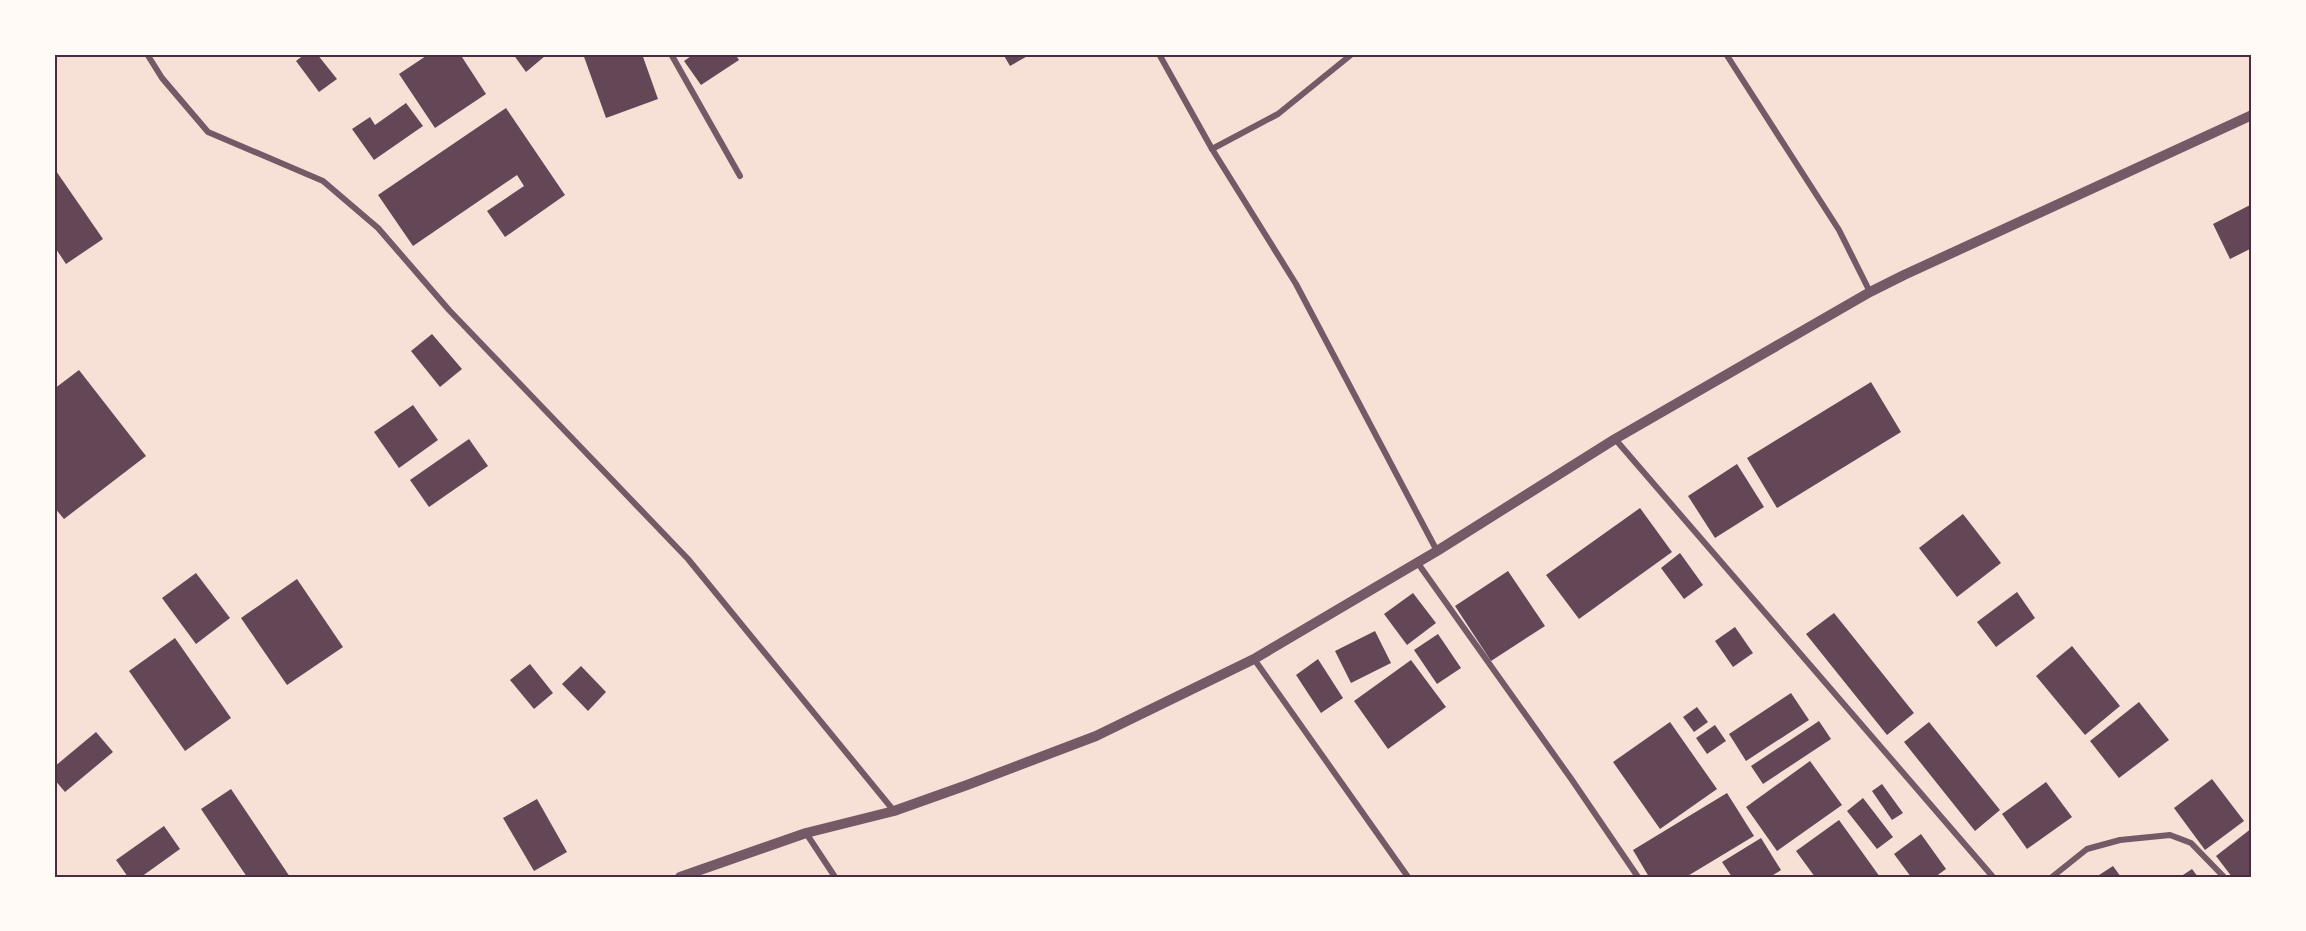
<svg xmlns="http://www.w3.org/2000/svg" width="2306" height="931" font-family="Helvetica,sans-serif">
  <rect width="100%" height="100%" fill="#f7e1d7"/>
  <g fill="#644757">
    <path d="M305 54H317L337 79 319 92 296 61Z"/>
    <path d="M429 54H460L486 94 435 128 399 74Z"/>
    <path d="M513 54H544L545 56 526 72Z"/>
    <path d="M583 54H642L658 99 606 118Z"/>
    <path d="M694 54H735L739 60 701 85 684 61Z"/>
    <path d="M1003 54H1031L1010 66Z"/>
    <path d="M406 103 423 126 374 160 352 129 370 117 375 125Z"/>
    <path d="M506 108 565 195 505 237 487 211 524 186 517 175 413 246 378 195Z"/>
    <path d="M54 168 103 239 66 264 54 246Z"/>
    <path d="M2252 204V248L2230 259 2213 224Z"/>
    <path d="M432 334 462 369 440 387 411 351Z"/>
    <path d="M79 370 146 456 64 519 54 507V389Z"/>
    <path d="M1871 382 1901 432 1777 508 1747 458Z"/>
    <path d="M413 405 438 440 399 468 374 432Z"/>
    <path d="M469 439 488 466 429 507 410 480Z"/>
    <path d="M1737 464 1764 507 1715 538 1688 496Z"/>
    <path d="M1640 508 1672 552 1579 619 1546 575Z"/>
    <path d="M1963 514 2001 563 1957 597 1919 548Z"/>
    <path d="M1680 553 1703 585 1684 599 1661 568Z"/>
    <path d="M1508 571 1545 626 1491 661 1455 606Z"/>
    <path d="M196 573 230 618 196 644 162 598Z"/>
    <path d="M297 579 343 647 287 685 241 618Z"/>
    <path d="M2017 592 2035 618 1996 647 1977 622Z"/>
    <path d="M1413 593 1436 623 1407 645 1384 614Z"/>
    <path d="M1834 613 1914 713 1887 735 1806 634Z"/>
    <path d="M1735 627 1753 653 1733 667 1715 641Z"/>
    <path d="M1375 631 1391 663 1351 683 1335 651Z"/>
    <path d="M1438 634 1461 668 1437 684 1414 650Z"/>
    <path d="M175 638 231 718 185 751 129 671Z"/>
    <path d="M2072 646 2120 706 2085 735 2036 676Z"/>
    <path d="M1318 659 1343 698 1321 713 1296 675Z"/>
    <path d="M1411 660 1446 707 1388 749 1354 701Z"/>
    <path d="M530 664 553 693 534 709 510 680Z"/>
    <path d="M581 666 606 692 588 711 562 684Z"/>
    <path d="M1791 693 1809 720 1746 761 1729 734Z"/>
    <path d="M2139 702 2169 740 2119 778 2090 741Z"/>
    <path d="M1697 707 1708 722 1694 732 1683 717Z"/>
    <path d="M1819 721 1831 739 1763 784 1751 766Z"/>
    <path d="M1670 722 1717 789 1660 829 1613 762Z"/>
    <path d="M1929 722 2000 810 1975 831 1904 742Z"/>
    <path d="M1715 725 1726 741 1707 754 1696 738Z"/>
    <path d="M96 732 113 752 65 792 54 779V767Z"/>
    <path d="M1810 761 1842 805 1777 851 1746 807Z"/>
    <path d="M2212 779 2244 821 2205 850 2174 808Z"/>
    <path d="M2046 782 2072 817 2027 849 2002 814Z"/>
    <path d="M1882 784 1903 813 1892 820 1872 791Z"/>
    <path d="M231 789 290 877H247L201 809Z"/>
    <path d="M1727 793 1754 836 1686 877H1649L1633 850Z"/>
    <path d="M1863 798 1893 837 1877 849 1847 811Z"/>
    <path d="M537 799 567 852 534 871 503 818Z"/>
    <path d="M1839 820 1880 877H1815L1796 851Z"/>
    <path d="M164 826 180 849 141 877H128L116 860Z"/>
    <path d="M2252 828V877H2232L2216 856Z"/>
    <path d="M1921 834 1946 869 1935 877H1911L1894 854Z"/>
    <path d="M1761 838 1781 870 1770 877H1732L1722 862Z"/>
    <path d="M2113 866 2121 877H2096Z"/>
    <path d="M2192 869 2198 877H2180Z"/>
  </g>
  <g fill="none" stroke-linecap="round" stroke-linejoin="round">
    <g stroke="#755966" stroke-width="6">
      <path d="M147 54 162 78 208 132 323 181 378 228 449 310 688 559 894 811"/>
      <path d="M671 54 740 176"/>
      <path d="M1159 54 1212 149 1296 284 1437 551"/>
      <path d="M1726 54 1839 230 1870 292"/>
      <path d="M1212 149 1278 114 1352 54"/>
      <path d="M1615 439 1993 877"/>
      <path d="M1417 562 1572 780 1638 877"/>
      <path d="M1254 659 1408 877"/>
      <path d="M806 833 835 877"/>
      <path d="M2052 877 2087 849 2120 840 2170 835 2191 843 2224 877"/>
    </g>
    <path stroke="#755966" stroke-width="10" d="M680 877 806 833 894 811 967 785 1096 736 1254 659 1437 551 1615 439 1870 292 1904 275 2252 115"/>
  </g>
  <rect width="2306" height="931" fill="none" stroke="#fffaf5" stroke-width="111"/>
  <rect x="56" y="56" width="2194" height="820" fill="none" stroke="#4a2c40" stroke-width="2"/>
</svg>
